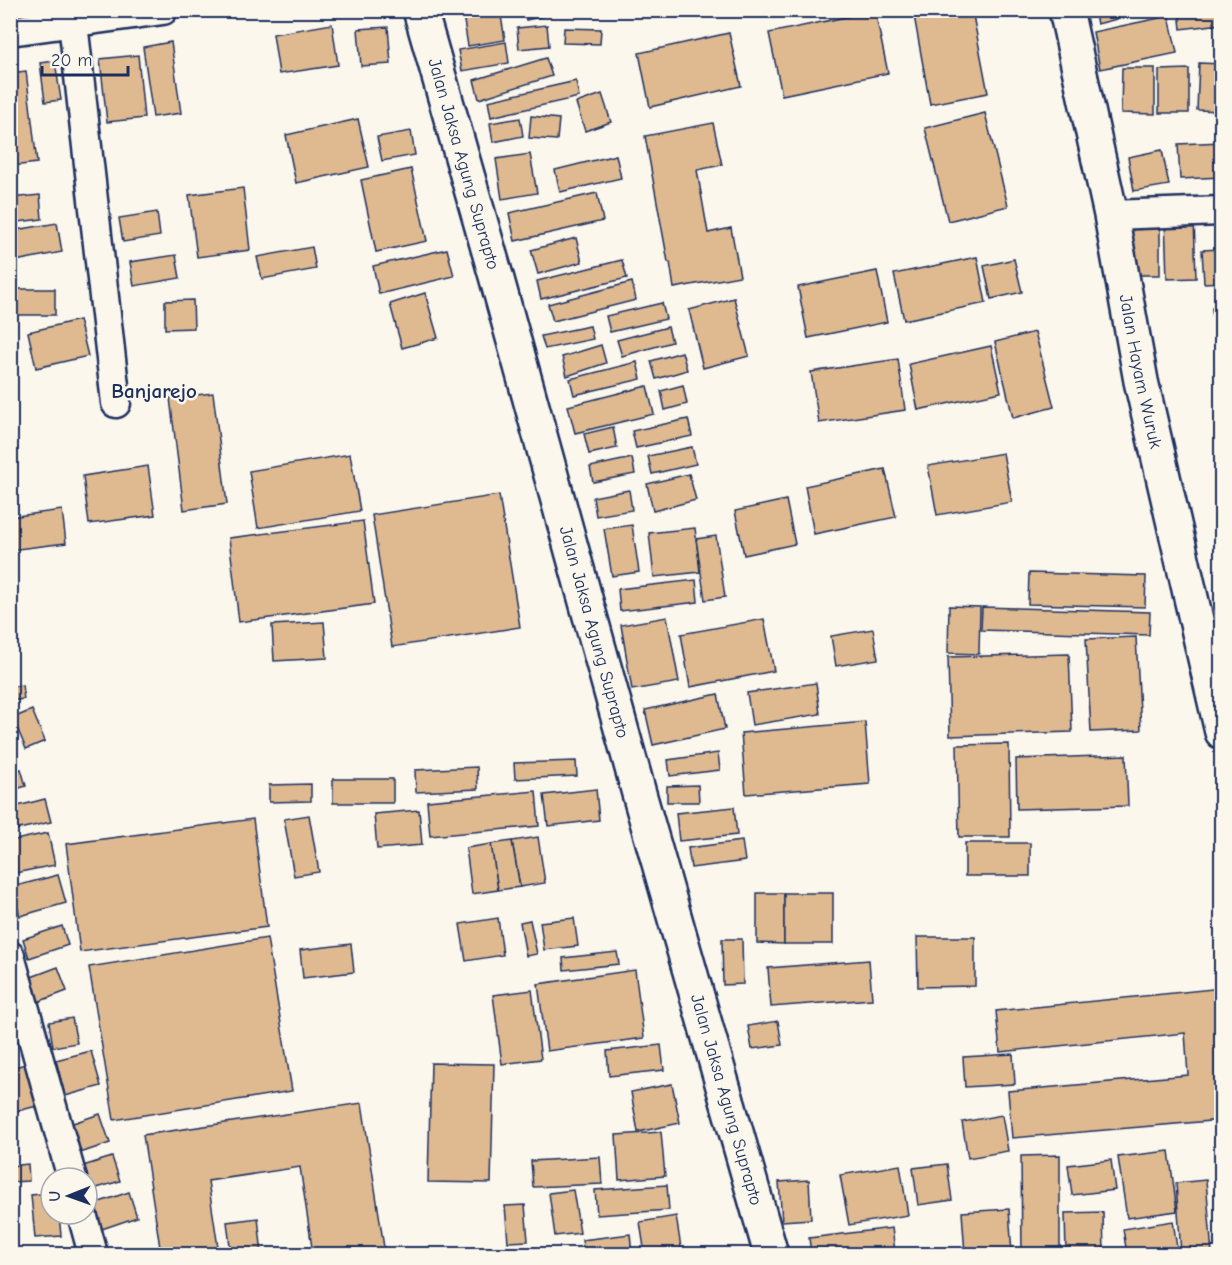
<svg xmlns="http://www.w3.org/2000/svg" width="1232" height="1265" font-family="'Comic Neue',sans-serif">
  <rect width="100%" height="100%" fill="#fbf7ec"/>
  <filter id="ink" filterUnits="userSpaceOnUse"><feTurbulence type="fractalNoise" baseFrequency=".0167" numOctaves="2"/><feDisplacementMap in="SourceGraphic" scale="12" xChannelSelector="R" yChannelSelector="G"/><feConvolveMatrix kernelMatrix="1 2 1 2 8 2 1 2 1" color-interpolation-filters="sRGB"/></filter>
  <g filter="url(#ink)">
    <g fill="#dfb990" stroke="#1b2f5e" stroke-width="1.5">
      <path d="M489 10H500L505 40 468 46 463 15Z"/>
      <path d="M524 10H551L552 14 526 20Z"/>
      <path d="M913 10H972L988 93 930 104Z"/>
      <path d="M1094 10H1114L1117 19 1097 24Z"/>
      <path d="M1121 10H1143L1144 13 1122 17Z"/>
      <path d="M1179 10H1219L1221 24 1181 29Z"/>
      <path d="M875 11 888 73 782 95 769 33Z"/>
      <path d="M1169 16 1177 53 1100 69 1093 32Z"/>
      <path d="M332 24 338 65 279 74 273 34Z"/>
      <path d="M547 25 549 46 519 49 517 28Z"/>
      <path d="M388 27 391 64 361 66 358 29Z"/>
      <path d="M564 28 601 29 600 44 563 43Z"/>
      <path d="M729 33 741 86 650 107 639 53Z"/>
      <path d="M171 42 181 113 153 117 143 47Z"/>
      <path d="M506 42 509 63 462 71 458 50Z"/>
      <path d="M138 55 144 118 107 122 100 59Z"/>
      <path d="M546 58 552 76 479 99 474 80Z"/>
      <path d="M55 61 61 100 45 102 40 63Z"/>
      <path d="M1199 63 1222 64V111L1197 110Z"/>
      <path d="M1122 68H1155V114L1121 113Z"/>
      <path d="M1189 69V113H1159V70Z"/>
      <path d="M26 71 37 163 12 166 10 147V73Z"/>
      <path d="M576 81 579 97 491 117 488 101Z"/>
      <path d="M602 94 611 122 585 131 576 103Z"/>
      <path d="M985 113 1008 206 948 221 925 128Z"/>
      <path d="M531 116 559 119 557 140 529 138Z"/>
      <path d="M520 118 523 136 493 142 490 123Z"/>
      <path d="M358 119 369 167 296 183 286 135Z"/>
      <path d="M713 123 722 165 697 170 708 233 731 228 740 276 674 288 670 262H668L645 136Z"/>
      <path d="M411 131 415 155 382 161 377 137Z"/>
      <path d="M1222 142V177L1180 179 1178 144Z"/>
      <path d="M1162 150 1169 185 1134 191 1128 157Z"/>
      <path d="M530 154 537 193 502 199 496 159Z"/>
      <path d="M616 155 621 178 560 192 555 170Z"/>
      <path d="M411 169 427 241 376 252 361 180Z"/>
      <path d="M243 188 250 250 197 257 189 195Z"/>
      <path d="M597 193 603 221 515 241 509 213Z"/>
      <path d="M40 195 42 219 10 223V198Z"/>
      <path d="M157 212 160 236 123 242 119 218Z"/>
      <path d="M1194 218 1196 278 1167 279 1165 219Z"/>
      <rect x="1131" y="221" width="29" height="54"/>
      <path d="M57 223 62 252 10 262V231Z"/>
      <path d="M576 238 582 262 538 274 531 250Z"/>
      <path d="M312 247 316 269 262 279 257 257Z"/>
      <path d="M447 249 454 276 379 294 373 266Z"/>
      <path d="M1222 249V282L1204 283 1202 250Z"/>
      <path d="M176 255 180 278 134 286 130 262Z"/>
      <path d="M977 257 986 303 904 320 894 274Z"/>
      <path d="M1014 259 1022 292 991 299 984 266Z"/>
      <path d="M622 260 627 278 541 299 537 281Z"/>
      <path d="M877 271 887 322 808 338 798 287Z"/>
      <path d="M632 282 636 300 553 321 548 304Z"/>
      <rect x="13" y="289" width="42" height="26"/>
      <path d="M425 293 438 338 402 348 390 304Z"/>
      <path d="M734 298 749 356 703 368 689 310Z"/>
      <path d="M193 300 194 328 165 329V301Z"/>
      <path d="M662 303 666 319 610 332 606 316Z"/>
      <path d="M1222 307V364H1216L1212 308Z"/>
      <path d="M79 320 88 356 36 368 28 332Z"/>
      <path d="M590 326 593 339 545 349 541 336Z"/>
      <path d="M668 327 672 342 622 356 617 340Z"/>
      <path d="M1035 332 1054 407 1013 418 995 342Z"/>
      <path d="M601 345 606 363 567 376 562 357Z"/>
      <path d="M991 346 1001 392 918 410 909 364Z"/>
      <path d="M682 352 687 370 656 379 651 361Z"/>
      <path d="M898 359 905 410 819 423 811 372Z"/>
      <path d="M637 362 641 379 574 395 570 379Z"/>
      <path d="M683 385 687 404 665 410 661 391Z"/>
      <path d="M647 386 654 414 575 433 568 406Z"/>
      <path d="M213 393 227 504 184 510 170 398Z"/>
      <path d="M688 419 692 436 636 448 632 431Z"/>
      <path d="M613 427 617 448 589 454 584 434Z"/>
      <path d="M692 447 696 464 652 474 648 456Z"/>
      <path d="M1003 453 1012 502 937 515 928 466Z"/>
      <path d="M350 454 360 511 258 528 249 471Z"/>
      <path d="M632 458 635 474 593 482 590 467Z"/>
      <path d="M148 466 155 515 89 524 83 476Z"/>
      <path d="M885 469 896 517 814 534 805 486Z"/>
      <path d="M689 474 696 500 653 511 647 484Z"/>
      <path d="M629 490 632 510 596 516 593 497Z"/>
      <path d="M499 495 520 627 392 647 372 515Z"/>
      <path d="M786 500 795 544 744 555 735 511Z"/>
      <path d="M62 510 66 543 10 550V517Z"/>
      <path d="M363 521 374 604 239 622 229 538Z"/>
      <path d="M632 525 639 572 612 576 604 529Z"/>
      <path d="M695 528 700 572 654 577 649 533Z"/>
      <path d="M716 536 725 597 705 600 696 539Z"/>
      <path d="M1029 573 1146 576 1145 607 1028 604Z"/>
      <path d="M696 580 698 602 620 611 618 589Z"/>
      <path d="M949 606 980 607 979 654 948 653Z"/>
      <path d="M982 607 1150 612 1149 635 981 630Z"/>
      <path d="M667 617 679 682 632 690 621 625Z"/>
      <path d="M764 619 774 671 690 687 681 634Z"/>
      <path d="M324 622 327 658 274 661 272 625Z"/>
      <path d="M873 629 878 659 836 666 831 636Z"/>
      <path d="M1136 637 1141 730 1091 732 1086 639Z"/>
      <path d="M1069 654 1072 732 950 736 948 657Z"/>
      <path d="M816 683 820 714 752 725 747 693Z"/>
      <path d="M22 685 24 699 10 701V687Z"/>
      <path d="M718 694 725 729 653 745 645 710Z"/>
      <path d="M32 710 45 741 26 749 13 718Z"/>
      <path d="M865 722 870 784 746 794 741 733Z"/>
      <path d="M1009 744 1010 837H959L957 745Z"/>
      <path d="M718 753 720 770 670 776 668 760Z"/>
      <path d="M1126 755 1128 806 1017 809 1016 759Z"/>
      <path d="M576 761 577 776 515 779 514 763Z"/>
      <path d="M477 767 478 789 416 792 415 770Z"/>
      <path d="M21 769 26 786 10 791V772Z"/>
      <rect x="333" y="779" width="60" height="24"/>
      <path d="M311 784V801L269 802V785Z"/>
      <path d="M698 785 699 802H667V786Z"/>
      <path d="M596 789 599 820 548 826 544 795Z"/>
      <path d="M536 791 539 826 430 836 427 801Z"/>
      <path d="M45 799 51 822 10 831V808Z"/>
      <path d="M734 807 737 835 679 841 676 813Z"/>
      <path d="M419 810 422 845 377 849 374 814Z"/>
      <path d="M309 815 319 872 294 876 284 819Z"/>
      <path d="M253 819 267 927 80 952 66 844Z"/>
      <path d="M48 833 55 865 10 874V841Z"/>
      <path d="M538 837 545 883 520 887 512 841Z"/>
      <path d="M512 841 520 887 498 890 491 844Z"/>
      <path d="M742 841 745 861 691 868 688 848Z"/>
      <rect x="965" y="843" width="65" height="33"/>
      <path d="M491 844 498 890 472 894 466 848Z"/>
      <path d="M58 875 66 903 20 916 12 887Z"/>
      <path d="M757 893H784V944L757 943Z"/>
      <rect x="784" y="893" width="49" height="51"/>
      <path d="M498 918 503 955 466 961 460 924Z"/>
      <path d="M574 918 578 946 544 950 540 922Z"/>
      <path d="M530 920 537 954 526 956 520 922Z"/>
      <path d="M62 926 68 945 29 958 23 939Z"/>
      <path d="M917 937H975V986L918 987Z"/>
      <path d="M267 938 292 1091 114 1120 89 967Z"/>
      <path d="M722 939H742L743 984 723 985Z"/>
      <path d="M351 944 354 972 303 978 300 950Z"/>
      <path d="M617 952 619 964 564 970 563 958Z"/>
      <path d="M869 960 872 999 771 1007 768 968Z"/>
      <path d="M58 967 67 991 35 1003 26 979Z"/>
      <path d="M635 970 644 1038 547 1051 538 984Z"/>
      <path d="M1222 988V1120L1012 1138 1008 1091 1188 1075 1185 1033 1000 1052 996 1011Z"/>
      <path d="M532 990 541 1059 502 1064 493 995Z"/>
      <path d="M72 1018 77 1043 53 1047 49 1022Z"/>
      <path d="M778 1021 782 1045 752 1049 748 1026Z"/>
      <path d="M661 1045 664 1070 609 1076 607 1051Z"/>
      <path d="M91 1051 101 1086 65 1096 56 1060Z"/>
      <path d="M1013 1054 1015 1084 965 1087 963 1057Z"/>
      <path d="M431 1063 494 1064 491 1183 428 1182Z"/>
      <path d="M26 1064 37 1106 10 1113V1068Z"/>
      <path d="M672 1084 680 1123 638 1132 631 1092Z"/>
      <path d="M362 1103 385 1254H313L300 1167 208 1181 219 1254H161L143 1135Z"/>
      <path d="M100 1114 110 1143 80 1153 70 1124Z"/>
      <path d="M1002 1115 1008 1151 968 1158 962 1122Z"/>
      <path d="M661 1132 665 1176 619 1180 616 1135Z"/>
      <path d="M1169 1151 1177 1211 1127 1218 1118 1157Z"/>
      <path d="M1060 1155V1254H1022L1021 1156Z"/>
      <path d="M112 1157 120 1181 90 1190 83 1166Z"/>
      <path d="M600 1157 602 1184 533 1187 531 1161Z"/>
      <path d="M1111 1160 1115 1190 1072 1195 1068 1165Z"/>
      <path d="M28 1164 29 1181 10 1182V1166Z"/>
      <path d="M947 1164 952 1200 918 1205 913 1168Z"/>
      <path d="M900 1165 908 1215 849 1225 840 1175Z"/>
      <path d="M809 1180 811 1219 782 1221 779 1182Z"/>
      <path d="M1206 1180 1212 1254H1181L1176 1183Z"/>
      <path d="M667 1185 669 1210 597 1215 595 1190Z"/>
      <path d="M573 1190 580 1233 555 1236 549 1193Z"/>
      <path d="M129 1192 137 1217 99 1230 91 1205Z"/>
      <path d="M51 1193V1214H59L61 1236 35 1238 31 1195Z"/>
      <path d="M525 1205 528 1241 508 1242 505 1206Z"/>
      <path d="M1009 1209 1012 1254H965L962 1212Z"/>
      <path d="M1103 1212 1104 1254H1066L1065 1213Z"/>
      <path d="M676 1216 682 1254H645L640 1222Z"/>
      <path d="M258 1218 262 1254H231L227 1222Z"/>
      <path d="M1173 1221 1178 1254H1127L1123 1229Z"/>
      <path d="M892 1228 895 1251 870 1254H811L809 1238Z"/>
      <path d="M630 1234 632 1254H584L582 1240Z"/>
      <path d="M141 1247 143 1254H114V1252Z"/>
      <rect x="438" y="1250" width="58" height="4"/>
    </g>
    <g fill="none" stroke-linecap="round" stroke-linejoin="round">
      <defs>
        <g id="minor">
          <path d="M73 23 116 403"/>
          <path d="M10 31 163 10"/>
          <path d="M1111 215 1222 211"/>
          <path d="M10 956 72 1178"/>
          <path d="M82 1214 93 1254"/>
        </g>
        <g id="tertiary">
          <path id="s1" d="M1066 10 1111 215 1141 381 1222 732"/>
        </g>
        <g id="primary">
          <path id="s2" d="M420 10 496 276 640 797 771 1254"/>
        </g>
      </defs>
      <use href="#minor" stroke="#1b2f5e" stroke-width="33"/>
      <use href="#tertiary" stroke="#1b2f5e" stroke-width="38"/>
      <use href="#primary" stroke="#1b2f5e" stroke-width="38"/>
      <use href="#minor" stroke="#fbf7ec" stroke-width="28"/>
      <use href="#tertiary" stroke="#fbf7ec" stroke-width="33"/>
      <use href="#primary" stroke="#fbf7ec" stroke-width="33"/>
    </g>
  </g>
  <g text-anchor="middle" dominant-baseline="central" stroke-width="5" stroke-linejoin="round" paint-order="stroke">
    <g font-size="18" fill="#1b2f5e" stroke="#fbf7ec">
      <text stroke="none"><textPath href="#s2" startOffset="160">Jalan Jaksa Agung Suprapto</textPath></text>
      <text stroke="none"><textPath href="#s1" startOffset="369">Jalan Hayam Wuruk</textPath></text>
      <text stroke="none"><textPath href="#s2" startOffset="646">Jalan Jaksa Agung Suprapto</textPath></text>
      <text stroke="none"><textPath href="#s2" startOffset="1132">Jalan Jaksa Agung Suprapto</textPath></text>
    </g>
    <g font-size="21" font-weight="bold" fill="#1b2f5e" stroke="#fbf7ec">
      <text x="154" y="391">Banjarejo</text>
    </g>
  </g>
  <rect width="1232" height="1265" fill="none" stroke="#fbf7ec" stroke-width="36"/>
  <rect x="18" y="18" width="1196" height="1229" fill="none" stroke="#1b2f5e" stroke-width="2" filter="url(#ink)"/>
  <g transform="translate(69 1196) rotate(269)"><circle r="28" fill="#fbf7ec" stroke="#a1a7b3" stroke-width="1.5"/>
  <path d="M0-4.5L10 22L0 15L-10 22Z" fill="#1b2f5e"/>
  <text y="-9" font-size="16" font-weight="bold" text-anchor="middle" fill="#1b2f5e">U</text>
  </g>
  <path d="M42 66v9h86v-9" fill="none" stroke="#1b2f5e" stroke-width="3"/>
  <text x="51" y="66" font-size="18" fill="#1b2f5e" stroke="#fbf7ec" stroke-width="4.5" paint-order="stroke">20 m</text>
</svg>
